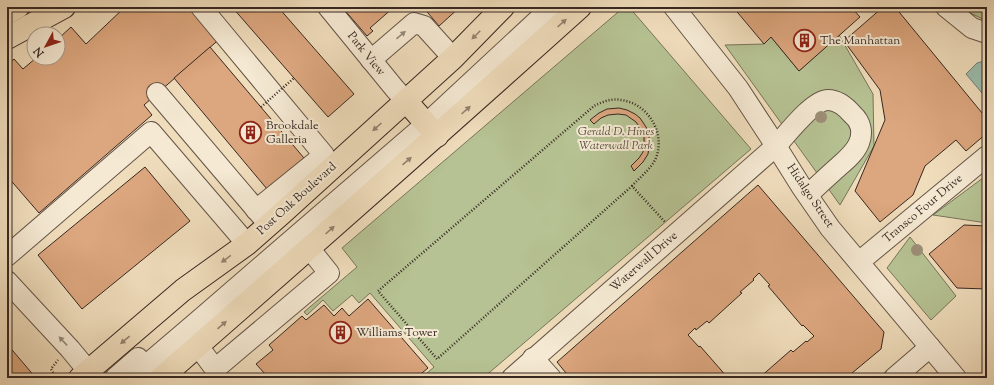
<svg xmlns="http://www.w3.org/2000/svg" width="994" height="385" font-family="'Sorts Mill Goudy',serif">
  <rect width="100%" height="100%" fill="#f0ddbc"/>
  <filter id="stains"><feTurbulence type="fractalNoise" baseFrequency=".005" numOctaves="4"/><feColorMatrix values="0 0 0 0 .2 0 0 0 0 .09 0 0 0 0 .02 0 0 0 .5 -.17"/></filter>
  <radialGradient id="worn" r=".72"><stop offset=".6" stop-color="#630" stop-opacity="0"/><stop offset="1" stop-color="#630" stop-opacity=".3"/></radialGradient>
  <g fill="#b6c293" stroke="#76755a">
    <path d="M624 7H629L751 149 483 378H429L426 374 434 367 370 293 359 303 352 295 333 311 323 300 307 315 304 312 357 267 342 248Z"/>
    <path d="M960 7H987V21L962 9Z"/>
    <path d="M839 35 873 94 874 146 840 205 725 45 764 44 771 37 799 71Z"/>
    <path d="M987 175V223L933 215Z"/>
    <path d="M910 237 956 296 931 320 887 268Z"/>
  </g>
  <path fill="#9bbcad" stroke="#738175" d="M987 60V99L966 74 977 63Z"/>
  <g fill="#dca67e" stroke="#372822">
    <path d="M125 7H199L223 36 144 105 152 115 39 213 7 176V65L14 59 23 69 36 58H58V39L71 27 86 44Z"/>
    <path d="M232 7H278L354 94 328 117Z"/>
    <path d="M342 7H394L370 28 373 31 367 36Z"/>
    <path d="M423 7H460L439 26Z"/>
    <path d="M733 7H851L860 17 799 71 771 37 764 44Z"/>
    <path d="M883 7H895L987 119V133L966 151 956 140 925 166 913 195 880 222 855 191 885 120 880 90 844 41Z"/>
    <path d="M210 47 304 158 267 189 174 78Z"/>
    <path d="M619 108 627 110 635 114 640 118 646 127 649 133V147L648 154 643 162 634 171 631 166 639 158 643 152 644 146V135L641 129 636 122 626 115 618 114 608 115 601 118 594 124 590 120 599 113 607 109Z"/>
    <path d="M145 167 190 221 82 309 38 255Z"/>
    <path d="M758 185 884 332 881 349 846 378H759L791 350 793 352 806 341 807 342 814 336 803 325 802 326 768 286 770 285 759 273 753 279 754 280 740 292 742 293 709 323 707 321 696 330 695 328 688 335 699 347 700 346 728 378H570L557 362Z"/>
    <path d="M964 225 987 226V289L957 288 929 254Z"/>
    <path d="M368 299 428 368 416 378H263L266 375 256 364 273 350 269 345 302 316 306 320 324 305 334 316 342 308 349 316Z"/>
    <path d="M7 344 36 378H7Z"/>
  </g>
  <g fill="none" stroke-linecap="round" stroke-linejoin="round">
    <defs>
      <g id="minor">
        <path d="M201 7 324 155 256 210"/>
        <path d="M328 7 395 89 406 101"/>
        <path d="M674 7 738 88 776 146 801 186 830 228 956 378"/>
        <path d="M946 7 972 28 987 33"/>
        <path d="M371 60 414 23 424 26 453 58"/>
        <path d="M157 93 265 220"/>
        <path d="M7 256 151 132 247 244"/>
        <path d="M859 262 987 156"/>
        <path d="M7 281 70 349 94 378"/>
        <path d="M198 346 215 369 329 273 309 248"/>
        <path d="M533 358 551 378"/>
        <path d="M115 378 138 358"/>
        <path d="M131 378 199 320 426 124 552 7"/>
        <path d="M512 378 776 146C787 134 813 100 828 100 838 100 847 108 853 115 861 122 863 133 859 143 855 153 845 161 837 168 827 177 817 186 808 195"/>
        <path d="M894 378 930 347"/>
      </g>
      <g id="major">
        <path d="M7 13 18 7"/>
        <path d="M406 101 437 136"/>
        <path d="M80 378 183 290 247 244 280 215 453 58 503 7"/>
        <path d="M161 378C302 255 441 132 580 7"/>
      </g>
      <path id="highway" d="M7 38 64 7"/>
    </defs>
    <use href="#minor" stroke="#655548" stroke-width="22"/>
    <use href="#major" stroke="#372822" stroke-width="24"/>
    <use href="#highway" stroke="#372822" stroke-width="24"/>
    <g stroke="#372822" stroke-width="2.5" stroke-dasharray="1 2" stroke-linecap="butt">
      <path d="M632 186C640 177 651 169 656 158 666 132 647 103 621 100 611 98 602 102 594 106L378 291 437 359 632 186 665 222"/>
      <path d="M56 378 51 369 58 360"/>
    </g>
    <use href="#minor" stroke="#f5e9d3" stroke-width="20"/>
    <use href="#major" stroke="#f0ddbc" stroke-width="22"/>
    <use href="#highway" stroke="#f0ddbc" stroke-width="22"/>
    <path stroke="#372822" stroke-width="2.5" stroke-dasharray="1 2" stroke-linecap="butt" d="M261 107 294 78"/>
  </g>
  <g fill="#9c8e77">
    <circle cx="821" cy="117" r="6"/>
    <circle cx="917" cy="250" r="6"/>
  </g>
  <defs><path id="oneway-solid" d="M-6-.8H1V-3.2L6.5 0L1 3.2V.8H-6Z"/></defs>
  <g fill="#94826f">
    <use href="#oneway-solid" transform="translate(562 23) rotate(-42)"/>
    <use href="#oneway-solid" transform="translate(476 35) rotate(135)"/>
    <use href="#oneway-solid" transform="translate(466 110) rotate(-42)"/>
    <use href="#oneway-solid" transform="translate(377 127) rotate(138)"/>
    <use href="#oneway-solid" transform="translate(407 161) rotate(-41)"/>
    <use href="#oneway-solid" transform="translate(330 230) rotate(-42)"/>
    <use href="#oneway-solid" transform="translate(226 259) rotate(144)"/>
    <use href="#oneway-solid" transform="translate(222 325) rotate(-41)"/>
    <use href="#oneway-solid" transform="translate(125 340) rotate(140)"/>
  </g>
  <g fill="#96887a">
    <use href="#oneway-solid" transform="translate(401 35) rotate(-40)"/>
    <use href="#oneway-solid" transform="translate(63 341) rotate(-133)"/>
  </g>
  <defs>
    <symbol id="building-ring" viewBox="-11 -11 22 22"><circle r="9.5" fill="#f5e9d3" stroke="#8f2418" stroke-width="1.5"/><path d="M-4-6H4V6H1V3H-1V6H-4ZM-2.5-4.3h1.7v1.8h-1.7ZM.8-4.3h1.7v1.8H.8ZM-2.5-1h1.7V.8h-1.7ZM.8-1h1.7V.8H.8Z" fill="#8f2418"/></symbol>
  </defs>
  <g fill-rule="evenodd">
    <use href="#building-ring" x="792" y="28" width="25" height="25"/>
    <use href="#building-ring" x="238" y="120" width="25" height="25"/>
    <use href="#building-ring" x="328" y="320" width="25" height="25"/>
  </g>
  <g text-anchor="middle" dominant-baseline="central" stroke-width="4" stroke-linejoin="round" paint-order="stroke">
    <g font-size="12" fill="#372822" stroke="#f5e9d3" text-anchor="start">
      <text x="820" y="41">The Manhattan</text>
      <text x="266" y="126">Brookdale<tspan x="266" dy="14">Galleria</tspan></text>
      <text x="356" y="333">Williams Tower</text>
    </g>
    <g font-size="12" fill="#372822" stroke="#f5e9d3">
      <text transform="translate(366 54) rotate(51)">Park View</text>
      <text transform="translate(810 196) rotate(56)">Hidalgo Street</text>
      <text transform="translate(297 199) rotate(-42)">Post Oak Boulevard</text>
      <text transform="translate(923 209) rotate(-40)">Transco Four Drive</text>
      <text transform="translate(644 262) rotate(-41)">Waterwall Drive</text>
    </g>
    <g font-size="12" font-style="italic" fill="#574e3e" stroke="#f5e9d3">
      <text x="616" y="132">Gerald D. Hines<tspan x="616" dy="14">Waterwall Park</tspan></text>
    </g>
  </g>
  <rect width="994" height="385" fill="none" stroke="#f0ddbc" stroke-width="24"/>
  <rect x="8" y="8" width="978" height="369" fill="none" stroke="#372822" stroke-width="2"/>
  <rect x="12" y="12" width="970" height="361" fill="none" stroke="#372822"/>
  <g transform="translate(46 46) rotate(230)"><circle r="19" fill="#f5e9d3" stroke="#a99c8c"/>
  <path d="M0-3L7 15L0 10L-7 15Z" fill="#8f2418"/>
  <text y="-6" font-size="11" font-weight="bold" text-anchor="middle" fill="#372822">N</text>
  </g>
  <rect width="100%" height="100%" filter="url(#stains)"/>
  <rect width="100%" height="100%" fill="url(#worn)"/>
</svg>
